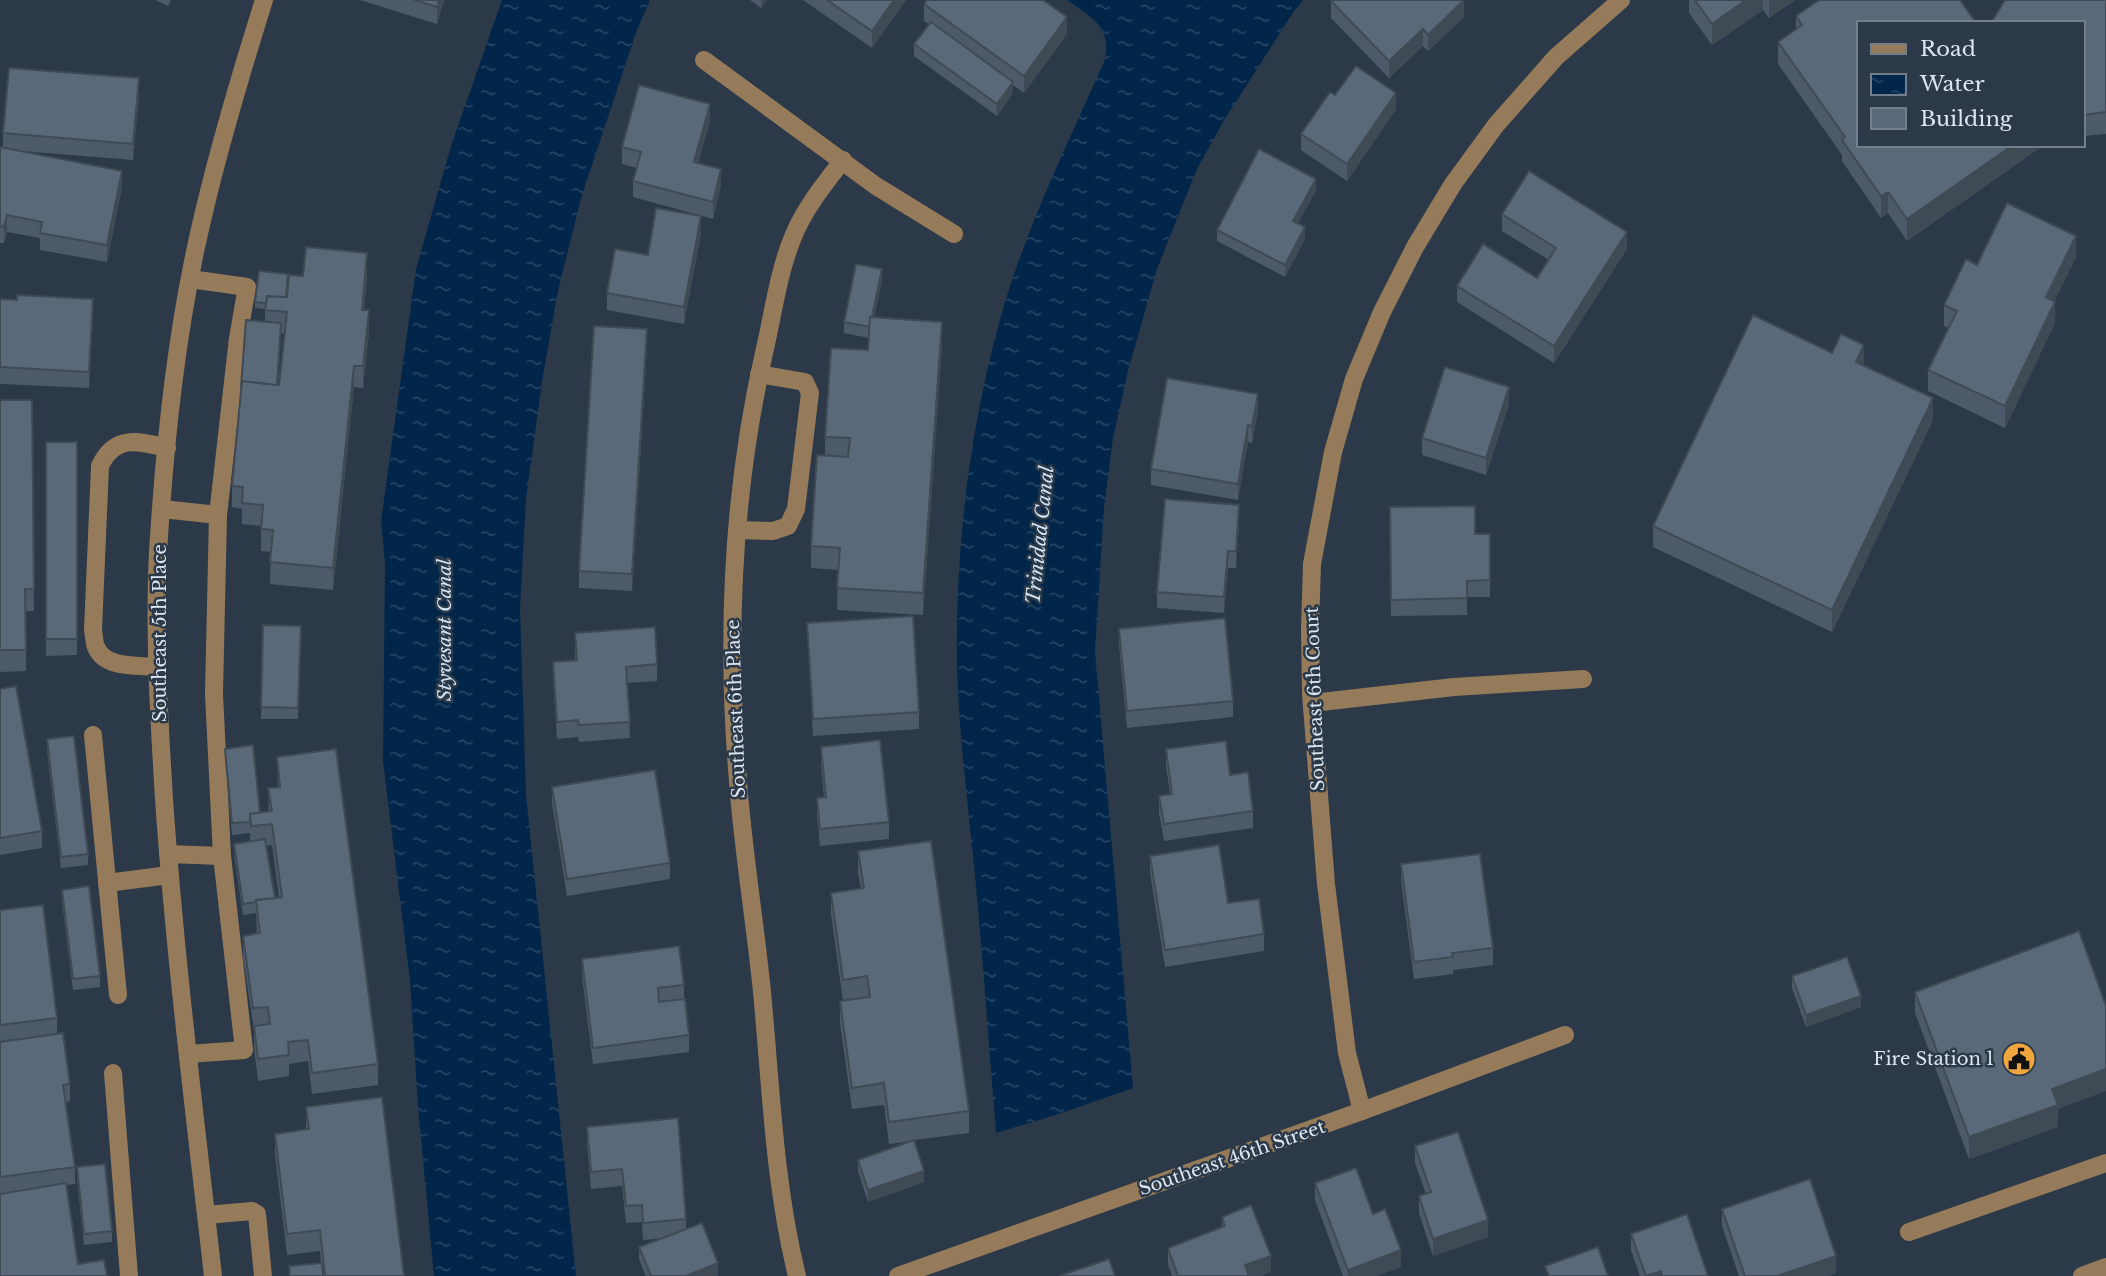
<svg xmlns="http://www.w3.org/2000/svg" width="2106" height="1276" font-family="'Libre Baskerville',serif">
  <defs>
    <pattern id="water-ripples" width="26" height="14" patternUnits="userSpaceOnUse" patternTransform="scale(1.75)"><rect width="26" height="14" fill="#022649"/><path d="M2 4q2-2 4 0t4 0M15 11q2-2 4 0t4 0" fill="none" stroke="#264564"/></pattern>
  </defs>
  <rect width="100%" height="100%" fill="#2c3948"/>
  <g fill="url(#water-ripples)">
    <path d="M502 0H650L637 30 582 195 558 291 543 375 526 499 520 608 526 795 576 1276H434L418 1107 410 981 383 761 385 564 381 521 416 269 451 146Z"/>
    <path d="M1067 0H1303L1294 11 1223 122 1197 169 1157 269 1128 371 1113 438 1104 508 1095 652 1133 1088 1059 1114 996 1133C989 1047 983 961 975 875 968 805 959 736 957 666 955 551 969 434 999 323 1024 232 1066 147 1104 62 1113 28 1092 17 1067 0Z"/>
  </g>
  <g fill="none" stroke-linecap="round" stroke-linejoin="round">
    <g stroke="#957b5a" stroke-width="18">
      <path d="M704 60 876 186 954 234"/>
      <path d="M190 279 247 287 238 338 218 515"/>
      <path d="M162 509 218 515 214 694 222 856"/>
      <path d="M737 530 773 531 788 526 796 509 810 393 805 382 759 374"/>
      <path d="M157 667C137 665 105 669 96 647 94 642 94 635 93 630L100 466C115 434 138 441 167 448"/>
      <path d="M1312 703 1454 687 1583 679"/>
      <path d="M93 735 118 995"/>
      <path d="M168 854 222 856 244 1050 188 1054"/>
      <path d="M107 883 169 875"/>
      <path d="M113 1073 129 1276"/>
      <path d="M1362 1111 1347 1053 1326 884 1311 694 1310 629 1312 564 1333 452 1354 379 1382 312 1415 247 1453 184 1496 125 1556 57 1621 0"/>
      <path d="M206 1215 252 1211 257 1214 263 1276"/>
      <path d="M1909 1232 2106 1163"/>
      <path d="M213 1276C195 1117 175 958 164 799 159 717 154 634 158 552 165 439 177 323 204 212 221 140 242 70 264 0"/>
      <path d="M797 1276C774 1183 771 1087 762 992 755 921 743 851 738 781 726 638 732 494 764 353 773 315 778 273 793 237 804 209 825 183 843 160"/>
      <path d="M898 1276 1362 1111 1565 1035"/>
      <path d="M2082 1276 2106 1267"/>
    </g>
  </g>
  <g fill="#4d5a69" fill-rule="evenodd">
    <path d="M155 0H171L168 6Z"/>
    <path d="M360 0H444L437 24Z"/>
    <path d="M750 0H767L761 8Z"/>
    <path d="M803 0H906L872 48Z"/>
    <path d="M1689 0H1795L1769 18 1763 10 1712 45 1689 13Z"/>
    <path d="M2106 0V134L2083 136V23Z"/>
    <path d="M1331 1 1464 17 1428 51 1423 46 1389 78 1331 18Z"/>
    <path d="M924 4 1067 34 1024 93 1013 85V93L997 116 914 56V44L929 24 924 21Z"/>
    <path d="M1796 16 2044 145 1907 241 1888 213 1881 218 1842 161V155L1778 64V42L1796 29Z"/>
    <path d="M139 95 133 160 20 151 122 187 107 262 40 250V238L7 232 4 243H0V147L3 148V133Z"/>
    <path d="M1335 95 1396 109 1347 181 1301 150V134Z"/>
    <path d="M710 121 698 163 721 186 713 219 633 197V181L637 168 622 164V147Z"/>
    <path d="M1316 190 1298 223 1305 239 1285 277 1217 241V230Z"/>
    <path d="M1502 214 1627 249 1554 363 1457 302V286L1537 278 1549 260 1502 231Z"/>
    <path d="M701 233 684 324 607 310V293L648 255Z"/>
    <path d="M2076 257 2054 301 2055 323 2005 428 1928 391V370L1948 328 1944 326V305L1977 265Z"/>
    <path d="M367 275 364 310 369 332 363 388 354 387 333 590 270 584 271 552 261 551V526L242 524V509L232 507V486L241 387 265 322V309L255 308V302L288 280 286 297 303 276ZM281 333 285 334 279 385H278Z"/>
    <path d="M882 280 874 318 942 344 923 615 837 610 838 570 811 568V546L825 455V437L868 350 869 338 844 333V322Z"/>
    <path d="M0 299 93 315 89 388 0 384Z"/>
    <path d="M647 346 632 591 579 588V571Z"/>
    <path d="M1832 353 1864 366 1933 420 1832 632 1653 547V526Z"/>
    <path d="M0 400H32L34 611H26V671L0 672Z"/>
    <path d="M1509 404 1486 475 1422 455V438Z"/>
    <path d="M1258 411 1252 443 1248 442 1238 500 1151 485V469Z"/>
    <path d="M46 442H77V655L46 656Z"/>
    <path d="M1390 507 1475 534H1490V597H1467V615L1391 616Z"/>
    <path d="M1239 522 1236 568H1228L1224 613 1157 608V592Z"/>
    <path d="M807 623 919 712V729L813 736Z"/>
    <path d="M263 625 301 626 298 719H261Z"/>
    <path d="M1119 629 1233 701V717L1127 728 1119 646Z"/>
    <path d="M575 633 657 664V681L628 683 630 738 579 742 578 737 557 739 553 679V662L575 660Z"/>
    <path d="M0 689 42 831V848L0 855Z"/>
    <path d="M47 739 88 854V865L61 868 47 751Z"/>
    <path d="M821 747 889 822V839L820 846 817 815V798L824 797 821 764Z"/>
    <path d="M225 749 260 813 269 812 268 788 278 787 277 757 378 1064V1085L312 1094 308 1061 289 1064V1076L258 1081 254 1048V1030L243 957V936L257 934 256 913 243 915 234 855V844L250 841V833L232 835 225 760ZM272 845 279 897 275 898 267 846Z"/>
    <path d="M1166 749 1253 811V828L1164 841 1159 813V796L1170 794 1166 766Z"/>
    <path d="M552 787 670 863V879L567 896 552 803Z"/>
    <path d="M858 851 969 1111V1133L914 1140 924 1182 868 1202 858 1171V1160L913 1141 889 1144 884 1105 852 1109 840 1023V1001H843L831 914V893L861 888 858 873Z"/>
    <path d="M1150 856 1228 903 1264 934V951L1165 967 1150 873Z"/>
    <path d="M1401 864 1493 948V965L1453 970V974L1414 979 1401 881Z"/>
    <path d="M62 890 100 976V987L73 990 62 901Z"/>
    <path d="M0 910 57 1018V1034L70 1084V1101L66 1102 75 1167V1184L66 1185 0 1276V1042L45 1036 0 1041Z"/>
    <path d="M582 959 684 985V999L689 1035V1052L593 1064 582 976Z"/>
    <path d="M1792 976 1861 1007 1806 1027 1792 988Z"/>
    <path d="M1915 992 2058 1109V1127L1969 1159 1915 1013Z"/>
    <path d="M306 1107 404 1276H289V1266L321 1263 320 1251 287 1255 275 1155V1134L306 1129Z"/>
    <path d="M587 1127 686 1219V1229L718 1275 715 1276H646L639 1259V1247L664 1238 643 1240 642 1222 626 1223 622 1186 591 1189 587 1144Z"/>
    <path d="M1415 1146 1488 1237 1433 1256 1419 1213V1196L1426 1194 1415 1163Z"/>
    <path d="M77 1167 112 1231V1242L84 1245 77 1179Z"/>
    <path d="M1315 1183 1373 1214 1401 1267 1376 1276H1343L1315 1200Z"/>
    <path d="M1722 1209 1836 1273 1827 1276H1739L1722 1226Z"/>
    <path d="M1222 1217 1271 1272 1261 1276H1172L1168 1265V1248L1222 1227Z"/>
    <path d="M1631 1234 1708 1276H1640L1631 1250Z"/>
  </g>
  <g fill="#3f4a55">
    <path d="M439 0H444L437 24V7Z"/>
    <path d="M761 0H767L761 8Z"/>
    <path d="M894 0H906L872 48V31Z"/>
    <path d="M1464 0V17L1428 51V35Z"/>
    <path d="M1746 0H1763V10L1712 45V24Z"/>
    <path d="M1769 0H1795L1769 18Z"/>
    <path d="M1067 17V34L1024 93V76Z"/>
    <path d="M1423 29V46L1389 78V61Z"/>
    <path d="M139 78V95L133 160V144Z"/>
    <path d="M1013 82V93L997 116V104Z"/>
    <path d="M1396 93V109L1347 181V164Z"/>
    <path d="M710 104V121L694 178V162Z"/>
    <path d="M2013 145H2044L1907 241V219Z"/>
    <path d="M721 169V186L713 219V202Z"/>
    <path d="M122 171V187L107 262V245Z"/>
    <path d="M1316 179V190L1293 232V221Z"/>
    <path d="M1888 192V213L1881 218V196Z"/>
    <path d="M7 215V232L4 243V227Z"/>
    <path d="M701 216V233L684 324V307Z"/>
    <path d="M1305 227V239L1285 277V265Z"/>
    <path d="M1627 232V249L1554 363V346Z"/>
    <path d="M2076 236V257L2046 319V297Z"/>
    <path d="M367 253V275L362 331V310Z"/>
    <path d="M882 269V280L870 338V327Z"/>
    <path d="M93 299V315L89 388V372Z"/>
    <path d="M2055 302V323L2005 428V406Z"/>
    <path d="M369 310V332L363 388V366Z"/>
    <path d="M942 322V344L923 615V593Z"/>
    <path d="M281 323V334L277 401V389Z"/>
    <path d="M647 329V346L632 591V574Z"/>
    <path d="M1864 345V367L1856 362Z"/>
    <path d="M354 366V387L333 590V568Z"/>
    <path d="M1509 387V404L1486 475V458Z"/>
    <path d="M1258 394V411L1252 443V426Z"/>
    <path d="M1933 398V420L1832 632V610Z"/>
    <path d="M1248 425V442L1238 500V484Z"/>
    <path d="M1239 505V522L1236 568V551Z"/>
    <path d="M1228 551V568L1224 613V597Z"/>
    <path d="M1861 996V1007L1806 1027V1015Z"/>
    <path d="M2106 1069V1091L2058 1109V1127L1969 1159V1137L2052 1089Z"/>
    <path d="M924 1171V1182L868 1202V1190Z"/>
    <path d="M1488 1220V1237L1433 1256V1239Z"/>
    <path d="M1401 1250V1267L1376 1276H1348V1270Z"/>
    <path d="M1271 1256V1272L1261 1276H1245V1265Z"/>
    <path d="M1836 1256V1273L1827 1276H1777Z"/>
    <path d="M718 1263V1275L715 1276H686Z"/>
    <path d="M1661 1271V1276H1648Z"/>
  </g>
  <g fill="#5a697a" stroke="#3f4a55" stroke-width="2">
    <path d="M414 0H439L437 7Z"/>
    <path d="M827 0H894L872 31Z"/>
    <path d="M927 0H1043L1067 17 1024 76 924 4Z"/>
    <path d="M1333 0H1464L1428 35 1423 29 1389 61 1331 1Z"/>
    <path d="M1695 0H1746L1712 24Z"/>
    <path d="M1819 0H1960L1976 23H1859V145H2013L1907 219 1888 192 1881 196 1842 140 1845 137 1778 42 1802 25 1796 16Z"/>
    <path d="M2005 0H2106V112L2083 115V23H1991Z"/>
    <path d="M931 22 1013 82 997 104 914 44Z"/>
    <path d="M1356 66 1396 93 1347 164 1301 134 1330 92 1335 95Z"/>
    <path d="M9 68 139 78 133 144 3 133Z"/>
    <path d="M639 85 710 104 694 162 721 169 713 202 633 181 641 152 622 147Z"/>
    <path d="M0 147 122 171 107 245 40 233 42 222 7 215 4 227 0 226Z"/>
    <path d="M1259 149 1316 179 1293 221 1305 227 1285 265 1217 230Z"/>
    <path d="M1529 171 1627 232 1554 346 1457 286 1483 244 1537 278 1556 248 1502 214Z"/>
    <path d="M2007 203 2076 236 2046 297 2055 302 2005 406 1928 370 1957 311 1944 305 1966 259 1977 265Z"/>
    <path d="M656 208 701 216 684 307 607 293 615 249 648 255Z"/>
    <path d="M306 247 367 253 362 310H369L363 366H354L333 568 270 562 273 530 261 529 263 505 242 503 243 487 232 486 242 381 279 385 287 312 265 310 267 296 287 297 289 275 303 276Z"/>
    <path d="M856 264 882 269 872 317H870V327L844 322Z"/>
    <path d="M259 271 288 274 286 297 267 296 266 303 255 302Z"/>
    <path d="M17 295 93 299 89 372 0 367V299L17 300Z"/>
    <path d="M1753 315 1832 353 1841 334 1864 345 1856 362 1933 398 1832 610 1653 526Z"/>
    <path d="M870 317 942 322 923 593 837 588 840 548 811 546 817 455 848 457 850 438 825 437 831 348 868 350Z"/>
    <path d="M246 320 281 323 277 385 242 381 241 387Z"/>
    <path d="M594 326 647 329 632 574 579 571Z"/>
    <path d="M1445 367 1509 387 1486 458 1422 438Z"/>
    <path d="M1167 378 1258 394 1252 426 1248 425 1238 484 1151 469Z"/>
    <path d="M0 400H32L34 589H25L26 650H0Z"/>
    <rect x="46" y="442" width="31" height="197"/>
    <path d="M1165 499 1239 505 1236 551H1228L1224 597 1157 592Z"/>
    <path d="M1475 506V534H1490V580L1467 581V598L1391 600 1390 507Z"/>
    <path d="M913 616 919 712 813 719 807 623Z"/>
    <path d="M1225 618 1233 701 1127 711 1119 629Z"/>
    <path d="M263 625 301 626 298 708 261 707Z"/>
    <path d="M655 627 657 664 626 667 630 722 579 725 578 720 557 722 553 662 577 660 575 633Z"/>
    <path d="M16 686 42 831 0 838V689Z"/>
    <path d="M74 736 88 854 61 857 47 739Z"/>
    <path d="M880 740 889 822 820 829 817 798 826 797 821 747Z"/>
    <path d="M1226 741 1230 775 1248 772 1253 811 1164 824 1159 796 1172 794 1166 749Z"/>
    <path d="M253 745 260 813 250 814V822L232 823 225 749Z"/>
    <path d="M336 749 378 1064 312 1073 308 1040 288 1042 289 1055 258 1059 254 1026 270 1024 268 1007 253 1008 243 936 260 933 256 900 282 897 272 824 251 826 250 814 272 811 268 788 280 787 277 757Z"/>
    <path d="M655 770 670 863 567 879 552 787Z"/>
    <path d="M265 839 275 898 256 900V902L243 904 234 844Z"/>
    <path d="M931 841 969 1111 889 1122 884 1083 852 1088 840 1001 870 997 867 976 843 980 831 893 864 888 858 851Z"/>
    <path d="M1219 845 1228 903 1259 899 1264 934 1165 950 1150 856Z"/>
    <path d="M1480 854 1493 948 1452 953 1453 957 1414 962 1401 864Z"/>
    <path d="M89 886 100 976 73 979 62 890Z"/>
    <path d="M43 905 57 1018 0 1025V910Z"/>
    <path d="M2079 931 2106 1006V1069L2052 1089 2058 1105 1969 1137 1915 992Z"/>
    <path d="M679 946 684 985 658 988 659 1002 685 999 689 1035 593 1048 582 959Z"/>
    <path d="M1847 957 1861 996 1806 1015 1792 976Z"/>
    <path d="M63 1033 70 1084 63 1085 75 1167 0 1177V1042Z"/>
    <path d="M382 1097 404 1276H325L320 1230 287 1234 275 1134 309 1129 306 1107Z"/>
    <path d="M678 1118 686 1219 643 1223 642 1205 626 1206 622 1169 591 1172 587 1127Z"/>
    <path d="M1458 1132 1488 1220 1433 1239 1419 1196 1431 1192 1415 1146Z"/>
    <path d="M914 1140 924 1171 868 1190 858 1160Z"/>
    <path d="M105 1164 112 1231 84 1234 77 1167Z"/>
    <path d="M1356 1168 1373 1214 1385 1209 1401 1250 1348 1270 1315 1183Z"/>
    <path d="M1810 1179 1836 1256 1777 1276H1745L1722 1209Z"/>
    <path d="M66 1183 78 1264 104 1260 107 1276H0V1194Z"/>
    <path d="M1251 1205 1271 1256 1245 1265 1249 1276H1178L1168 1248 1225 1226 1222 1217Z"/>
    <path d="M1687 1214 1708 1276H1662L1661 1271 1646 1276 1631 1234Z"/>
    <path d="M702 1223 718 1263 686 1276H651L639 1247Z"/>
    <path d="M1598 1247 1608 1276H1549L1545 1266Z"/>
    <path d="M1109 1259 1115 1276H1059Z"/>
    <path d="M322 1263 323 1276H290L289 1266Z"/>
  </g>
  <defs>
    <symbol id="civic-disc" viewBox="-11 -11 22 22"><circle r="9.5" fill="#f0a63e" stroke="#2c3948"/><path d="M-.6-6.5H3V-4.5H.6V-3L4-1V1h2V6H-6V1h2V-1L-.6-3ZM-1.2 2.5V6h2.4V2.5Z" fill="#111"/></symbol>
  </defs>
  <g fill-rule="evenodd">
    <use href="#civic-disc" x="2000" y="1040" width="38" height="38"/>
  </g>
  <g text-anchor="middle" dominant-baseline="central" stroke-width="5" stroke-linejoin="round" paint-order="stroke">
    <g font-size="18" fill="#dde5ef" stroke="#2c3948">
      <text transform="translate(160 633) rotate(-90)">Southeast 5th Place</text>
      <text transform="translate(1315 699) rotate(-92)">Southeast 6th Court</text>
      <text transform="translate(736 709) rotate(-92)">Southeast 6th Place</text>
      <text transform="translate(1232 1158) rotate(-19)">Southeast 46th Street</text>
    </g>
    <g font-size="18" fill="#dde5ef" stroke="#2c3948" text-anchor="end">
      <text x="1994" y="1059">Fire Station 1</text>
    </g>
    <g font-size="19" font-style="italic" fill="#d3e4f6" stroke="#2c3948">
      <text transform="translate(1040 535) rotate(-84)">Trinidad Canal</text>
      <text transform="translate(444 630) rotate(-90)">Styvesant Canal</text>
    </g>
  </g>
  <rect x="1857" y="21" width="228" height="126" fill="#2c3948" stroke="#737e8b" stroke-width="2"/>
  <rect x="1871" y="44" width="35" height="10" fill="#957b5a" stroke="#737e8b" stroke-width="2"/>
  <text x="1920" y="56" font-size="21" fill="#dde5ef">Road</text>
  <rect x="1871" y="74" width="35" height="21" fill="url(#water-ripples)" stroke="#737e8b" stroke-width="2"/>
  <text x="1920" y="91" font-size="21" fill="#dde5ef">Water</text>
  <rect x="1871" y="108" width="35" height="21" fill="#5a697a" stroke="#737e8b" stroke-width="2"/>
  <text x="1920" y="126" font-size="21" fill="#dde5ef">Building</text>
</svg>
